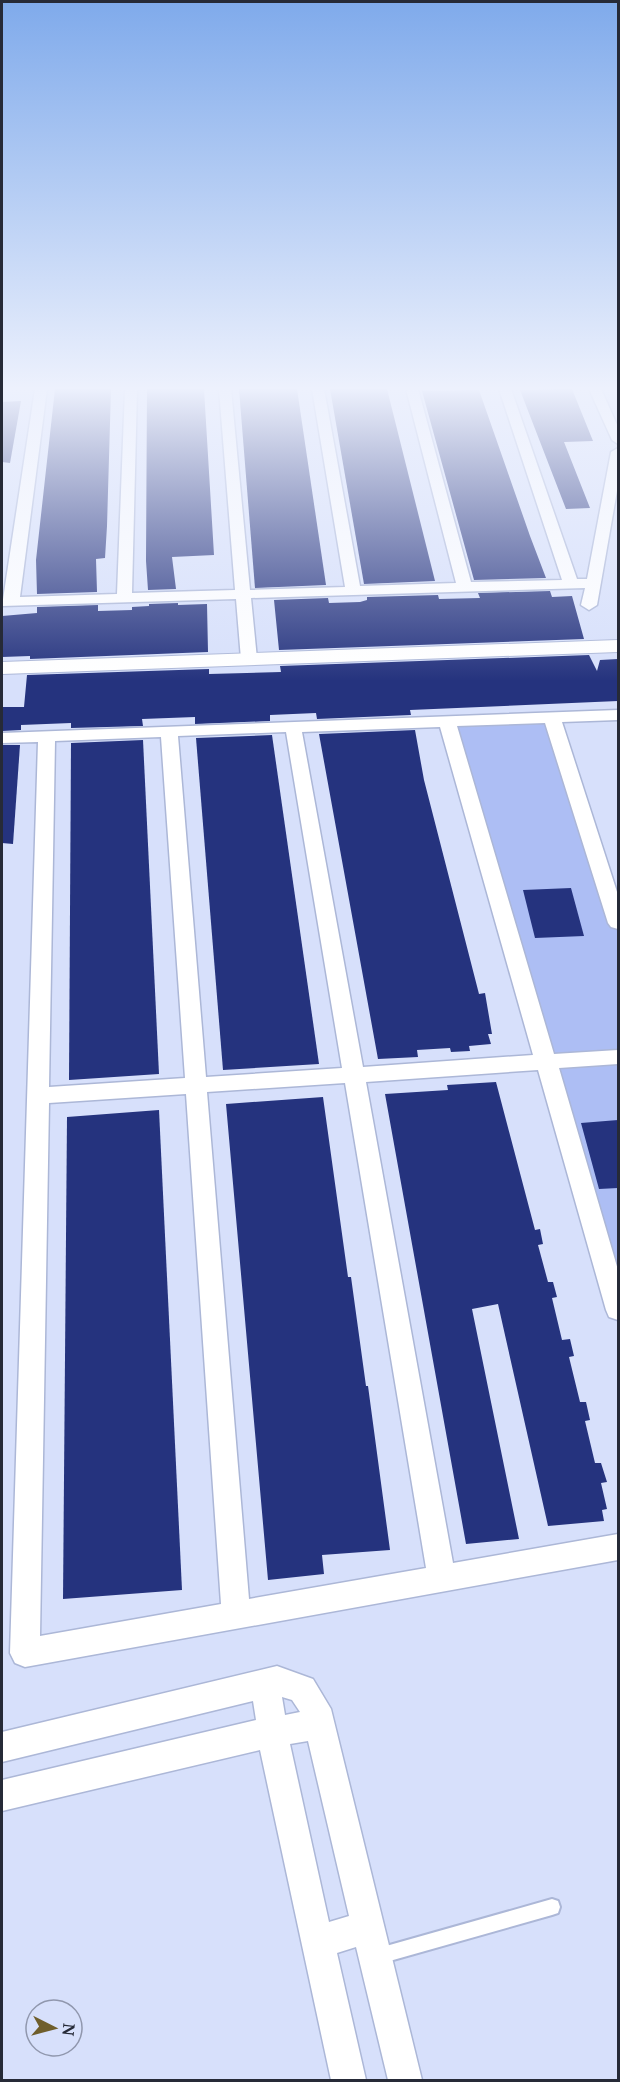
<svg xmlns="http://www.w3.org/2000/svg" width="620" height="2082" font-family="'Noto Serif',serif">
  <rect width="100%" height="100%" fill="#d7e0fb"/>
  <path fill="#adbef4" d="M552 718 618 923V1310L447 721Z"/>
  <g fill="#25337e">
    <path d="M55 389H111L107 526 105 558 96 559 97 592 37 594 36 560Z"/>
    <path d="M147 389H204L214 555 172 557 176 589 148 590 146 561Z"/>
    <path d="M239 389H297L326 585 255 588Z"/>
    <path d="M330 389H387L435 581 364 584Z"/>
    <path d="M572 389 593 441 564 442 590 508 566 509 520 390Z"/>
    <path d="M479 390 530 536 546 578 474 580 422 391Z"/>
    <path d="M21 401 10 463 2 462V402Z"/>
    <path d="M550 591 552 597 572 596 584 639 279 650 274 600 328 598 329 603 360 602 367 600V597L438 595 439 599 480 598 478 593Z"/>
    <path d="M178 603V605L207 604 208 652 30 659V656L2 657V616L37 613V607L98 605V611L132 610V607L149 606V604Z"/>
    <path d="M589 655 597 671 600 660 618 659V701L410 710 411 715 317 719 316 713 270 715V721L195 724V717L142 719 143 726 71 728V723L21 725V730L2 731 3 707H24L27 675 209 669V674L281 672 280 666Z"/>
    <path d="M415 730 424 780 479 994 485 993 492 1034H488L491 1044 469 1046 470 1051 451 1052 450 1048 417 1050 418 1057 378 1059 319 734Z"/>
    <path d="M272 735 319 1064 223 1070 196 738Z"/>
    <path d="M143 740 159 1074 69 1080 71 743Z"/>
    <path d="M2 745H20L13 844 2 843Z"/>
    <path d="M571 888 584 936 535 938 523 890Z"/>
    <path d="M496 1082 535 1230 540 1229 543 1244 538 1245 548 1282H553L557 1297 552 1298 562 1340 570 1339 574 1356 569 1357 580 1402H586L590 1420 585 1421 595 1463H601L607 1482 601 1483 607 1509 602 1510 604 1521 548 1526 498 1304 472 1309 519 1539 466 1544 385 1094 448 1090 447 1085Z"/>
    <path d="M323 1097 348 1277H351L366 1386H368L390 1550 322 1555 324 1574 268 1580 226 1104Z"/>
    <path d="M159 1110 182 1590 63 1599 67 1117Z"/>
    <path d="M618 1120V1188L599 1189 581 1123Z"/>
  </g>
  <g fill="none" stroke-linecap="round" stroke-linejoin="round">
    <defs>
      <path id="service" d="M552 1899 558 1901 560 1907 558 1913 552 1915 379 1964 373 1962 371 1956 373 1950 379 1948Z"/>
      <g id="minor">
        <path d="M35 389H47L20 597 117 594 125 389H137L132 593 235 590 219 389H231L250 590 345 587 312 389H324L360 586 456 583 406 389H418L471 582 562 580 499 389H511L577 579H587L611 452 618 448V485L597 605 589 610 581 605 585 588 251 598 257 659 249 664 241 659 236 599 2 606Z"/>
        <path d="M589 389H601L618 427V444L612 440Z"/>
        <path d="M618 710V720L562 722 618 895V929L611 927 608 923 545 723 457 726 554 1054 618 1050V1064L559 1068 618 1270V1320L609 1317 606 1310 538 1070 366 1082 453 1563 618 1534V1560L25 1667 15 1663 10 1653 38 742 2 743V733ZM440 727 533 1055 363 1067 302 732ZM286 732 342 1068 206 1077 178 736ZM161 737 185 1078 49 1087 55 741ZM345 1083 426 1568 249 1599 207 1092ZM186 1094 221 1604 40 1636 49 1103Z"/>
        <path d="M277 1666 313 1679 331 1709 422 2080H388L356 1947 337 1953 366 2080H331L260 1750 2 1811V1780L256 1720 253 1701 2 1762V1732ZM282 1697 292 1700 300 1712 285 1715ZM308 1741 349 1916 329 1922 290 1744Z"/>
      </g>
      <path id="tertiary" d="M618 640V652L2 674V662Z"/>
    </defs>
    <use href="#service" stroke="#acb7d7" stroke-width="4"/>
    <use href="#minor" stroke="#acb7d7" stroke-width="3"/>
    <use href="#tertiary" stroke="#acb7d7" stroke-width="2"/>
    <use href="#service" fill="#fff" fill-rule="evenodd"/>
    <use href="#minor" fill="#fff" fill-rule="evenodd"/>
    <use href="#tertiary" fill="#fff" fill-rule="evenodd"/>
  </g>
  <linearGradient id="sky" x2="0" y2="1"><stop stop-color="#7faaeb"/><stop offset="0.57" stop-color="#edf1fd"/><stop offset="1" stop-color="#edf1fd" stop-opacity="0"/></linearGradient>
  <rect width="620" height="681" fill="url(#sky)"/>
  <rect width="620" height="2082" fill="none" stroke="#262a37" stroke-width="6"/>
  <g transform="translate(54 2028) rotate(96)"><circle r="28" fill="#d7e0fb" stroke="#9097ad" stroke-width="1.5"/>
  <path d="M0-4.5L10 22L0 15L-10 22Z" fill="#6f5e2c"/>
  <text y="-9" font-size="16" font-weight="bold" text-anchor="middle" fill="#262a37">N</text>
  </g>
</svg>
